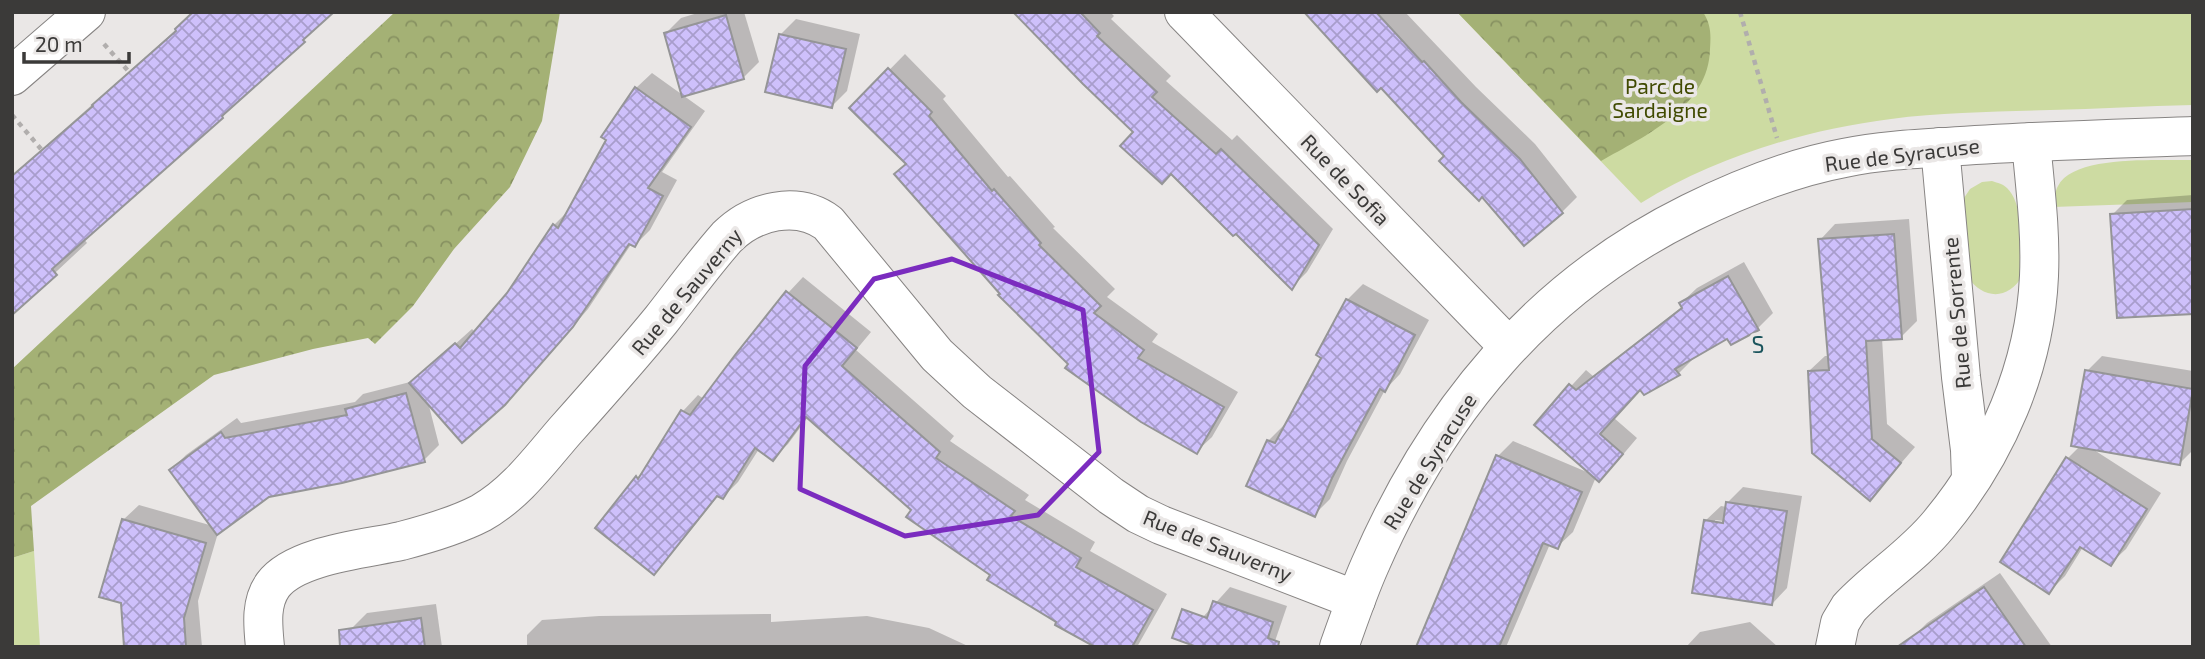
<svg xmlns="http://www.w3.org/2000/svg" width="2205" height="659" font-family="'Exo 2',sans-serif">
  <defs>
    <pattern id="forest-crowns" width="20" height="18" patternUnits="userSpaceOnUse" patternTransform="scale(1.75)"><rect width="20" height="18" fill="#a4b175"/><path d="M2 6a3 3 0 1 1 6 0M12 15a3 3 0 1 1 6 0" fill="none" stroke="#879161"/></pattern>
    <pattern id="building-cross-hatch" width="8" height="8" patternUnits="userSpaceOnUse" patternTransform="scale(1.75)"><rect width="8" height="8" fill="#cec0fb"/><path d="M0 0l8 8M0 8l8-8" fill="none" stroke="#a89dcc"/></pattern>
  </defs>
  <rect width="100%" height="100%" fill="#eae7e6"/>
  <g fill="#cddba2">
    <path d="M1457 12H2193V105C2145 106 2097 109 2050 110 1997 112 1943 112 1891 119 1804 130 1716 157 1641 203Z"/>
    <path d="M2193 160V202L2053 207C2054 201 2055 191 2058 186 2074 154 2161 161 2193 160Z"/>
    <path d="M1992 181C1998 183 2003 184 2007 188 2025 205 2021 252 2022 276 2009 300 1983 300 1968 277L1962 201 1970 189 1982 182Z"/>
    <path d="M34 551 40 647H12V558Z"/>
  </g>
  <g fill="url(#forest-crowns)">
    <path d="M395 12H560L542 121 510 187 454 249 413 306 375 344 368 338 313 349 214 375 31 506 34 551 12 558V369Z"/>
    <path d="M1457 12H1703C1711 25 1711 34 1710 49 1709 107 1645 136 1601 161Z"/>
  </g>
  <g fill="#0003" fill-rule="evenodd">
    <path d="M332 12 222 117 84 239 87 243 12 313V178L38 153 179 27Z"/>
    <path d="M701 12H744L759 62 743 78 666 33 681 18Z"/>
    <path d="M1015 12H1110L1114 16 1111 19 1171 76 1166 81 1232 140 1237 135 1333 229 1307 272 1292 287Z"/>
    <path d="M1306 12H1405L1476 87 1535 144 1577 197 1562 212 1381 86Z"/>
    <path d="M796 19 860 34 847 91 832 106 780 35Z"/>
    <path d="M905 54 946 96 943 99 1008 177 1010 176 1055 227 1053 228 1115 289 1107 297 1158 334 1152 342 1238 392 1212 437 1196 452 1070 364 907 163 852 108Z"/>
    <path d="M652 73 705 111 662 172 677 180 650 230 635 245 632 243 588 309 520 388 504 404 428 402 439 445 424 460 268 496 218 533 198 601 202 647H126L123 520 139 505 213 526 171 470 186 455 237 418 241 423 355 402 363 394 414 381 472 329 475 332 508 294 554 225 569 210 636 88Z"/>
    <path d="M2193 195V312L2112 215 2127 200Z"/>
    <path d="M1909 219 1917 321 1901 337 1882 338 1887 424 1915 447 1870 499 1809 371 1825 356H1829L1820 240 1835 224Z"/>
    <path d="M1744 262 1773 313 1758 328 1728 336 1693 357 1694 358 1679 373 1641 388 1614 418 1637 438 1615 464 1596 477 1573 532 1557 547 1550 544 1506 647H1416L1498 456 1513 441 1594 475 1536 424 1586 370 1593 376 1683 306 1681 303 1697 288Z"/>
    <path d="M803 277 871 332 856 350 954 436 950 441 1029 495 1025 500 1095 542 1090 551 1167 594 1137 647H1098L1059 622 993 574 914 510 808 417 788 444 772 459 759 449 738 482 723 497 719 495 669 557 654 573 637 478 648 466 683 411 698 395 704 399 788 293Z"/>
    <path d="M1363 284 1429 320 1400 374 1385 390 1347 461 1330 499 1314 515 1268 441 1284 425 1286 426 1323 357 1347 300Z"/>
    <path d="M2102 356 2193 371V450L2180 463 2091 448 2161 493 2126 549 2110 564 2083 547 2065 576 2049 592 2002 562 2068 458 2080 446 2087 371Z"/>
    <path d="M1743 487 1802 496 1787 588 1772 604 1705 521 1721 506 1727 507 1728 502ZM1715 520 1732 522 1715 524Z"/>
    <path d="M2000 573 2052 647H1918L1912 638 1927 623Z"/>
    <path d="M1230 587 1287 606 1273 647H1190L1203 617Z"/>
    <path d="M436 604 442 647H354L351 629 367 613Z"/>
    <path d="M771 614V622L867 616 929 628 970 647H527V635L542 620 599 616Z"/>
    <path d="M1750 622 1778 647H1686L1700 632Z"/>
  </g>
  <g fill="url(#building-cross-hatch)" stroke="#959597" stroke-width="2">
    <path d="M193 12H334L303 40 305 42 222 116 223 118 52 269 57 275 12 315V176L93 106 92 105 176 31 175 29Z"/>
    <path d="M1013 12H1080L1100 33 1097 36 1157 92 1152 97 1216 154 1221 149 1319 245 1292 290 1236 234 1233 236 1171 174 1162 184 1120 146 1133 132 1083 84Z"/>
    <path d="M1304 12H1376L1422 62 1424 61 1461 102 1520 159 1563 213 1524 246 1482 197 1479 201 1439 161 1444 156 1381 88 1377 92Z"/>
    <path d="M726 15 744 79 682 97 664 33Z"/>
    <path d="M779 34 846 49 832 108 765 92Z"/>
    <path d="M888 68 932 112 929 116 992 191 994 189 1041 243 1039 245 1101 306 1094 313 1144 350 1138 358 1224 407 1197 454 1141 422 1065 368 1068 364 998 295 1000 294 894 174 906 164 849 108Z"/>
    <path d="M635 87 691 127 648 188 663 196 635 247 629 244 573 327 505 405 462 443 409 383 455 343 460 348 507 293 553 224 558 228 606 140 601 137Z"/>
    <path d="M2193 209V314L2117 318 2110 214Z"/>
    <path d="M1894 234 1902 339 1866 341 1872 439 1901 463 1870 501 1812 453 1808 371 1829 370 1818 239Z"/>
    <path d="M1728 276 1759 330 1731 345 1727 339 1675 369 1680 375 1644 395 1640 390 1600 434 1623 454 1599 482 1534 425 1569 384 1576 390 1682 308 1679 303Z"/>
    <path d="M786 291 857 348 842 366 940 452 936 458 1015 511 1011 516 1081 558 1076 567 1153 610 1132 647H1095L1055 625 1056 622 987 580 990 575 906 517 911 510 806 417 773 461 755 448 723 499 717 496 654 575 595 528 636 476 638 479 681 410 690 415 735 355Z"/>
    <path d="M1346 299 1415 335 1385 392 1380 389 1332 478 1315 517 1246 486 1267 440 1275 443 1321 358 1316 355Z"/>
    <path d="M2085 370 2193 389 2180 465 2071 446Z"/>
    <path d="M406 393 425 462 342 483 269 497 217 535 169 470 221 432 225 438 347 415 345 409Z"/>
    <path d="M1496 455 1582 492 1558 549 1543 543 1499 647H1416Z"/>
    <path d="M2066 457 2147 509 2111 566 2080 547 2049 594 2000 562Z"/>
    <path d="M1726 502 1787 511 1772 605 1692 593 1704 520 1723 523Z"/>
    <path d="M122 519 206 543 184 618 186 647H124L121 603 99 597Z"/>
    <path d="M1984 587 2026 647H1897L1956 606Z"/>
    <path d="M1213 601 1273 622 1268 638 1279 642 1278 647H1197L1172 638 1182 609 1207 618Z"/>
    <path d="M421 618 425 647H340L339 630Z"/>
  </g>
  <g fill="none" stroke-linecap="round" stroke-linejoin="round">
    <defs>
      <g id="minor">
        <path d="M1184 12 1508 346"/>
        <path d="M12 76 86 12"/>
        <path d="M1940 147 1961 377 1970 450 1971 479"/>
        <path d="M265 647C263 626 260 603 273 585 295 555 365 549 401 541 428 534 456 526 481 513 515 494 539 461 564 432 597 395 630 358 661 320 683 292 704 263 727 237 753 211 797 200 828 223L937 355 977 392 1111 496 1138 514 1161 525 1356 600"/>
        <path d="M1339 647C1349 619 1358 592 1370 565 1437 411 1538 288 1690 213 1739 189 1790 168 1844 158 1878 151 1913 149 1947 147 2029 141 2111 139 2193 136"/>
        <path d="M1835 647 1840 623 1849 608C1877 578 1913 556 1939 524 1997 454 2035 367 2039 276 2041 231 2035 187 2031 142"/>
      </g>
    </defs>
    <use href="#minor" stroke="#878483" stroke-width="40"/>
    <g stroke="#b1aead" stroke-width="4.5" stroke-dasharray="5 5" stroke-linecap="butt">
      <path d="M1740 12 1777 138"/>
      <path d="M104 44 130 73"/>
      <path d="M12 115 41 149"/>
    </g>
    <use href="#minor" stroke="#fff" stroke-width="38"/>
  </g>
  <path fill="none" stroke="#7b2cbf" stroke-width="5" stroke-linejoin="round" d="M952 259 1083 310 1099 452 1038 515 905 536 800 489 805 366 874 279Z"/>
  <g text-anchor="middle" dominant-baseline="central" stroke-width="7" stroke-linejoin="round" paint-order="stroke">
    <g font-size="21" fill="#404a01" stroke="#eae7e6">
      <text x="1660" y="85">Parc de<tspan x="1660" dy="24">Sardaigne</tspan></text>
    </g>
    <g font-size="21" fill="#3b3a39" stroke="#eae7e6">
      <text transform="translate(1902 154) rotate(-7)">Rue de Syracuse</text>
      <text transform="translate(1346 179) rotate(46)">Rue de Sofia</text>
      <text transform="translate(686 291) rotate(-50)">Rue de Sauverny</text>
      <text transform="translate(1956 313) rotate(-95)">Rue de Sorrente</text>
      <text transform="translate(1429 461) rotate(-58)">Rue de Syracuse</text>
      <text transform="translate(1218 545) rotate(22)">Rue de Sauverny</text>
    </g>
    <g font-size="23" letter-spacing="2" fill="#1a545c" stroke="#eae7e6">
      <text x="1759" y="344">S</text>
    </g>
  </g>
  <rect width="2205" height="659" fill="none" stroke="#3b3a39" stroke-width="28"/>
  <path d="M24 52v10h105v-10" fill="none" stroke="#3b3a39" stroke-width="3.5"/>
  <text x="35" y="52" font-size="21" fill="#3b3a39" stroke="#eae7e6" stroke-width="5" paint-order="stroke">20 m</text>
</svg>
